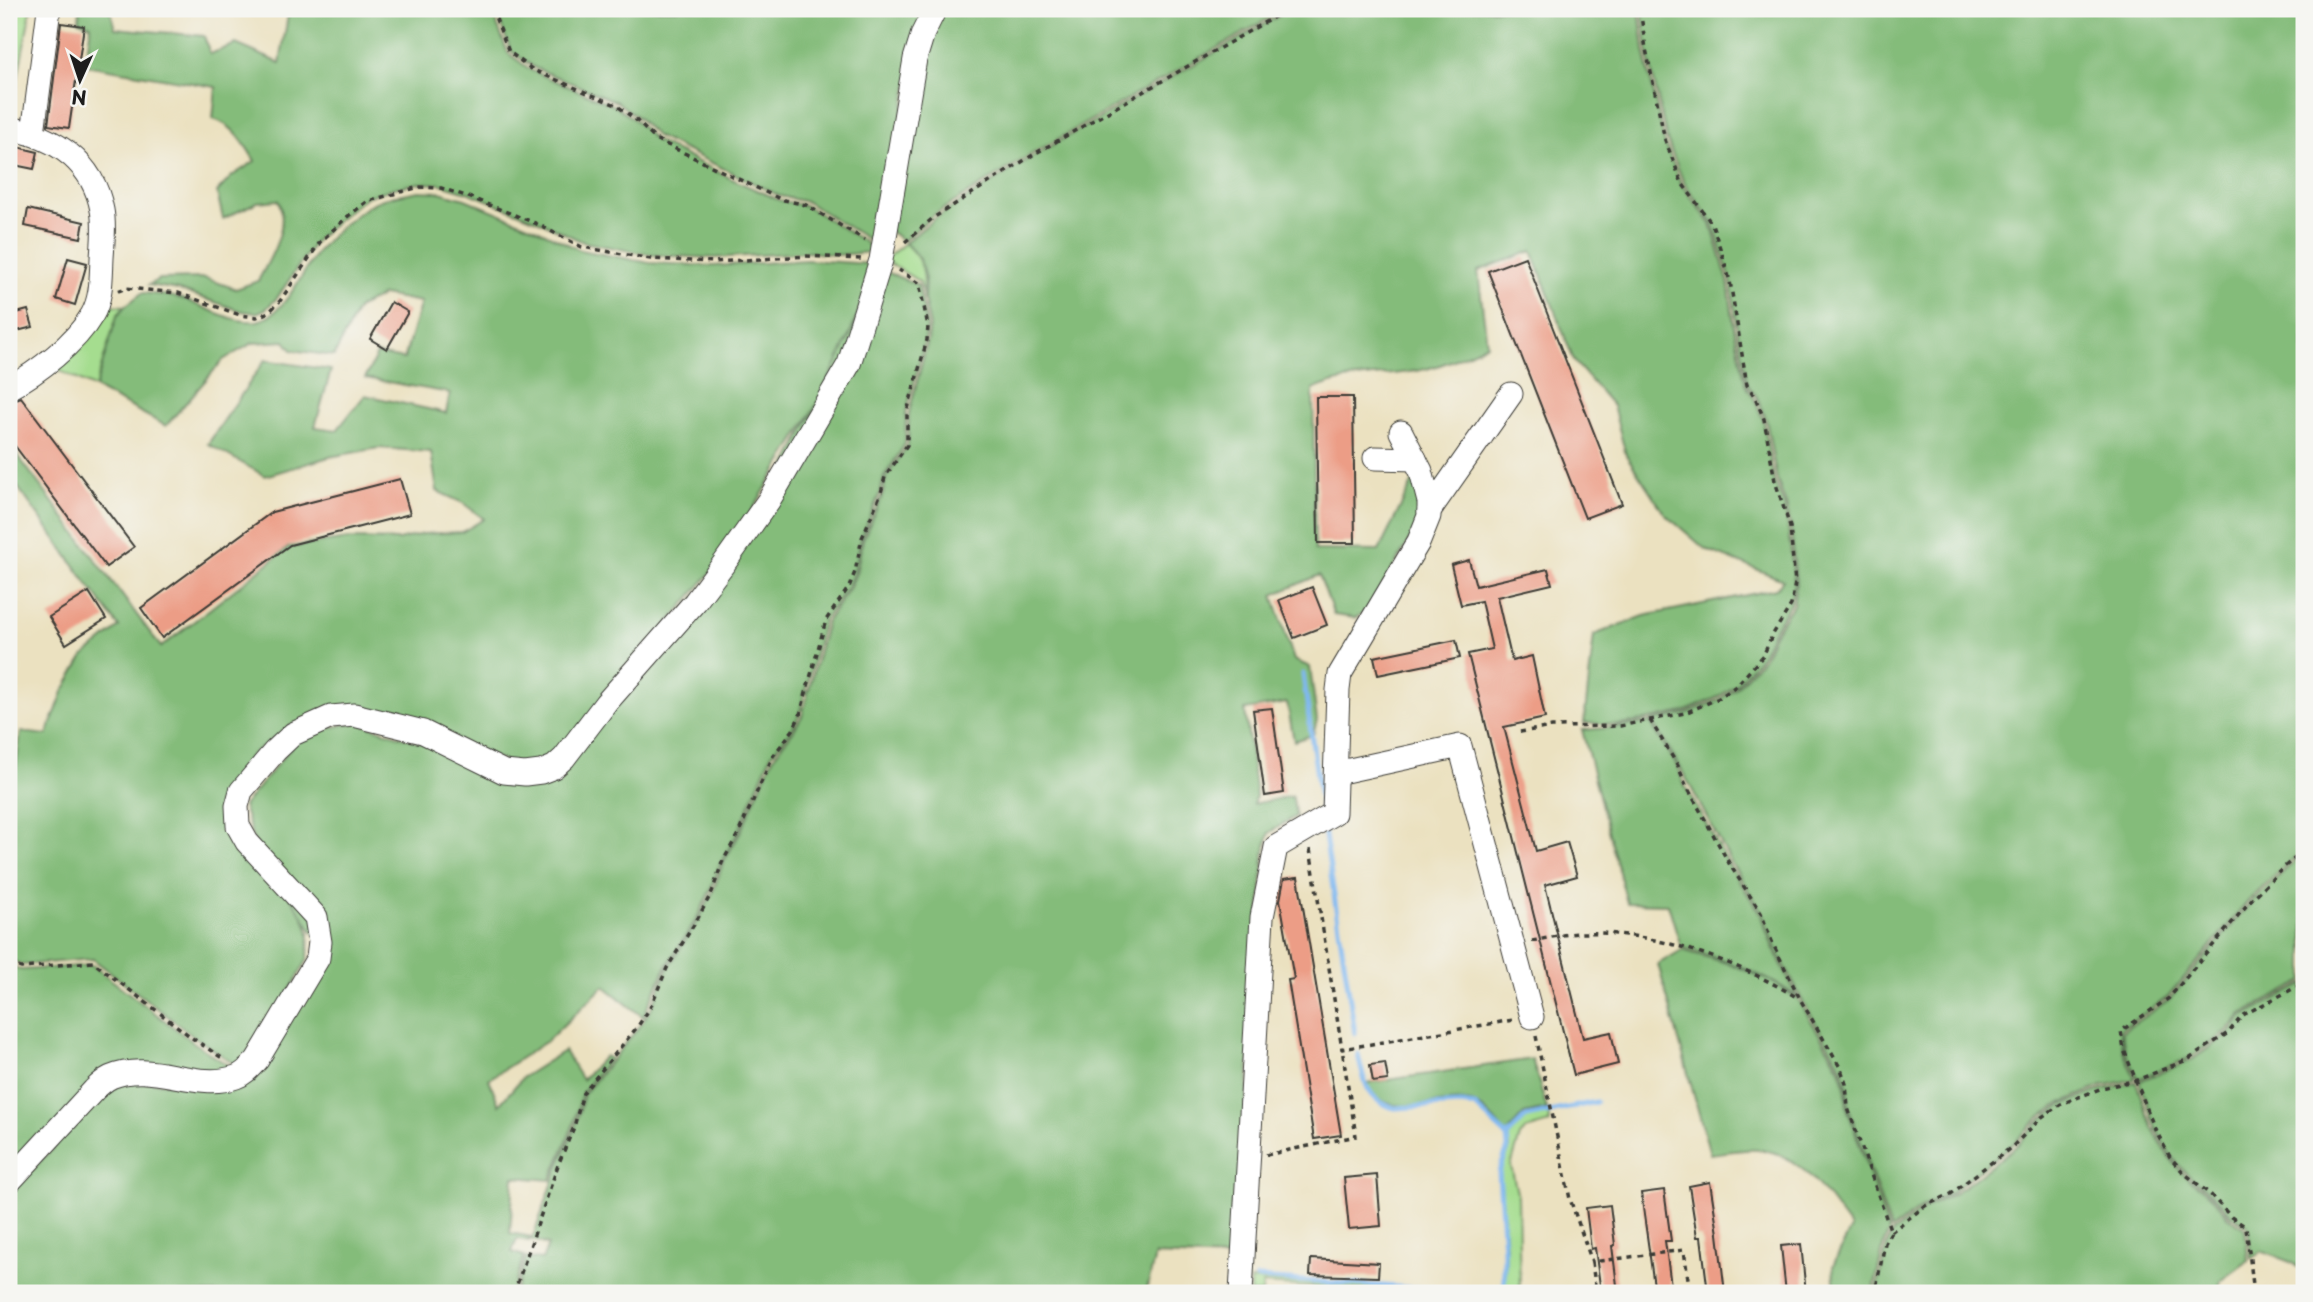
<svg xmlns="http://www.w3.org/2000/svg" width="2313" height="1302" font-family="'Playpen Sans',sans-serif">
  <rect width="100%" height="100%" fill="#f6f6f2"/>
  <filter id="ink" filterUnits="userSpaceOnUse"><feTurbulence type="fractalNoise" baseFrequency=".0143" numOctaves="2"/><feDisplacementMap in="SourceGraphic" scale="14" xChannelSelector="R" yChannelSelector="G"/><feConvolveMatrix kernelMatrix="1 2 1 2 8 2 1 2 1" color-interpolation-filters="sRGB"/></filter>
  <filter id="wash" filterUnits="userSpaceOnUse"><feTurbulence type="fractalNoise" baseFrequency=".00686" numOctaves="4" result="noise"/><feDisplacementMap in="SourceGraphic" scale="28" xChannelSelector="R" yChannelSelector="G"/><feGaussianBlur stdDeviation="1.57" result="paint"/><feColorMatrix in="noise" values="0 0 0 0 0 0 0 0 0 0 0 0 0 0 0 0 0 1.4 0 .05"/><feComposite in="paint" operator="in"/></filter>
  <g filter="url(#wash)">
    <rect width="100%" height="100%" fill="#ebe1c0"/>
    <g fill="#a5dd8f" stroke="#607c56" stroke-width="2">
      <path d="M9 9H31L9 123Z"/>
      <path d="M905 243C924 262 925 272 924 299L920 282 884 260Z"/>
      <path d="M107 305 125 306 117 316 95 388 54 368 104 317Z"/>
      <path d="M1548 1113 1550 1123 1526 1130 1520 1136 1511 1166 1518 1197 1520 1293H1508L1505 1282 1506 1249 1500 1172 1510 1148 1508 1137 1526 1118Z"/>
      <path d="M1251 1280 1469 1293H1405L1263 1284 1262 1293H1250Z"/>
    </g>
    <g fill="#84bc7a" stroke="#506c4b" stroke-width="2">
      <path d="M80 9H110L115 28 204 36 210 54 236 44 280 63 289 9H491L508 53 532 71 615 106 635 120 654 140 732 179 779 200 806 206 865 242 872 252 839 255 807 252 714 258 652 255 583 242 537 220 467 192 441 184 419 183 394 188 366 197 345 214 317 239 277 298 266 309 256 313 241 311 179 290 149 285 159 279 205 278 236 289 258 281C271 257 290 226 278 200L257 202 223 219 217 192 232 176 255 161C245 144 233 124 213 119L216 87 85 65 91 25 79 21Z"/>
      <path d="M495 9H925L874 243 807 202 780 196 656 136 637 117 617 102 535 68 511 51Z"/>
      <path d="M941 9H1285L1035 152 932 216 903 241 888 230 916 81Z"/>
      <path d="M1291 9H1639L1644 50 1664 141 1681 184 1711 224 1728 281 1734 327 1746 386 1754 398 1763 419 1774 481 1784 505 1788 527 1794 583 1790 604 1772 633 1762 655 1736 685 1718 697 1684 712 1636 722 1620 725 1584 723 1594 635 1644 616 1776 589 1783 580 1705 549 1665 514 1626 455 1613 406 1574 361 1532 251 1478 271 1487 344C1468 354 1447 364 1426 369 1388 378 1349 373 1313 390L1315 550 1379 551 1417 473 1425 514 1368 610 1355 618 1334 615 1319 575 1273 595 1294 660 1310 667 1317 720 1313 735 1294 741 1287 703 1245 710 1256 796 1253 804 1292 796 1296 816 1269 833 1264 855 1233 1293H1226L1229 1258 1155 1255 1146 1293H515L526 1258 542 1260 548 1245 532 1240 559 1165 575 1128 584 1094 639 1027 651 1009 668 968 699 919 713 892 723 863 739 835 774 756 794 730 802 716 827 621 850 587 856 573 863 539 883 494 886 478 908 445 909 413 928 340 930 326 924 299 925 279 920 259 905 243 934 219 1037 154Z"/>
      <path d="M1642 9H2304V849L2250 899 2168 997 2120 1030 2123 1051 2135 1079 2102 1086 2061 1103 2041 1116 2012 1145 1965 1181 1950 1193 1925 1205 1891 1230 1849 1108 1847 1084 1842 1068 1801 998 1774 944 1762 912 1732 864 1679 765 1652 721 1685 714 1719 700 1737 687 1764 657 1774 634 1793 605 1796 583 1791 527 1786 504 1777 480 1766 419 1757 397 1748 385 1737 327 1731 280 1713 223 1684 183 1667 140 1647 49Z"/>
      <path d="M419 191 440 192 465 199 533 227 580 250 650 263 714 266 807 260 870 264 862 303 831 381 724 557 559 754 524 769 382 714 292 725 251 755 232 788 228 814 302 911 309 933 308 959 253 1054 237 1066 195 1037 93 959 22 965 9 959V784L16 767 21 732 47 735 63 692 84 656 119 627 9 475V444L161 647 289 547 349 539 398 540 423 534 462 532 484 519 463 503 437 491 431 452 379 448 329 457 265 476 208 444 265 360 331 370 315 427 337 430 365 395 446 413 450 393 365 378 377 354 404 359 421 302 383 295 358 308 334 356 292 350 285 341 253 343 223 360 166 426 95 388 117 316 125 306 142 293C154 294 167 295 179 298 203 305 231 324 257 321 285 317 305 265 323 245 336 231 352 217 368 206 382 197 403 194 419 191Z"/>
      <path d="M882 270 918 285 927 326 925 340 906 412 905 444 884 477 880 493 861 538 854 572 848 586 824 620 799 715 792 729 771 755 737 834 721 862 710 891 697 918 666 967 643 1017 604 986 547 1041 489 1079 499 1105 523 1077 564 1051 582 1080 605 1056 610 1058 582 1093 573 1126 551 1180 514 1177 510 1233 531 1237 529 1241 517 1239 512 1252 524 1256 512 1293H9V1193L120 1079 221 1089 324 949 253 839 243 806 302 734 356 722 537 780 757 526Z"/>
      <path d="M1650 722 1677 766 1685 786 1729 865 1760 913 1772 945 1797 996C1760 972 1723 959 1681 947L1668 904 1627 903 1582 730 1620 727Z"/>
      <path d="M2304 853V981L2242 1014 2227 1032 2189 1058 2138 1079 2125 1050 2122 1032 2170 999 2252 901Z"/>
      <path d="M1682 950 1727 963 1769 980 1798 999 1840 1069 1845 1084 1847 1108 1889 1232 1884 1243 1873 1293H1835L1833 1266 1851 1228C1829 1200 1810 1165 1775 1153 1756 1146 1730 1152 1710 1154L1658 964Z"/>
      <path d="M9 965 21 970 92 965 193 1042 232 1068 227 1071 125 1068 9 1172Z"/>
      <path d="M2304 984V1272L2293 1263 2261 1251 2251 1258 2248 1226 2232 1216 2212 1194 2185 1172 2171 1156 2155 1126 2139 1081 2190 1061 2229 1034 2243 1016Z"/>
      <path d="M1532 1059 1547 1109 1524 1114 1506 1134C1498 1125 1486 1108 1474 1104 1439 1093 1386 1126 1366 1083Z"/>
      <path d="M2136 1082 2152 1127 2169 1157 2183 1174 2210 1195 2230 1218 2245 1228 2248 1261 2221 1281 2217 1293H1876L1887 1244 1892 1233 1926 1207 1951 1195 1967 1184 2014 1148 2043 1118 2062 1105 2103 1089Z"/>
    </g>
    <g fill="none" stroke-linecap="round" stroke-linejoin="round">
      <g stroke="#7fb8f0" stroke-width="5">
        <path d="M1303 674 1322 813"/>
        <path d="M1324 829 1355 1033"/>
        <path d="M1358 1054C1363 1079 1367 1102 1395 1108L1460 1104 1475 1106 1507 1136 1508 1148 1499 1172 1504 1250V1282L1507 1293"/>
        <path d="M1507 1136 1526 1117 1596 1102"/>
        <path d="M1257 1278 1491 1293"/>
      </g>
    </g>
    <g id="blocks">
      <g fill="#ec9d86">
        <path d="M61 23 84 26 69 128 48 125Z"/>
        <path d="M9 145 38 152 34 169 9 164Z"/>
        <path d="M28 209 84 222 81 238 25 226Z"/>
        <path d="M1525 257 1622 504 1585 518 1488 271Z"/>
        <path d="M68 258 87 263 75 305 56 299Z"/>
        <path d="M391 302 408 312 387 349 370 339Z"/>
        <path d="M28 310 33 327 9 333V315Z"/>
        <path d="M21 397 134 547 106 567 9 438V402Z"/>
        <path d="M1316 397H1353L1355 543H1318Z"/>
        <path d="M400 479 410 514 290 545 162 638 141 608 272 512Z"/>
        <path d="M1469 560 1476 586 1548 569 1552 584 1497 597 1512 661 1532 656 1545 718 1504 727 1536 851 1567 842 1577 876 1545 885 1583 1038 1611 1032 1618 1064 1574 1075 1468 654 1492 649 1481 601 1461 605 1451 565Z"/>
        <path d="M1312 587 1327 625 1294 638 1279 600Z"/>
        <path d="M89 592 106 619 66 644 49 617Z"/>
        <path d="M1456 640 1460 658 1378 675 1374 657Z"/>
        <path d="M1272 708 1284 793 1265 796 1253 710Z"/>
        <path d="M1298 877 1341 1135 1314 1139 1288 980 1294 979 1280 900 1284 879Z"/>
        <path d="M1385 1063 1388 1080 1373 1082 1370 1065Z"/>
        <path d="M1377 1175 1381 1226 1349 1229 1344 1178Z"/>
        <path d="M1710 1182 1718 1234 1725 1293H1708L1701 1237H1697L1689 1186Z"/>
        <path d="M1664 1190 1671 1241H1665L1672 1293H1655L1641 1193Z"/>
        <path d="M1610 1205 1615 1245 1612 1246 1618 1293H1601L1595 1248 1591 1249 1586 1208Z"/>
        <path d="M1801 1244 1806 1293H1786L1781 1246Z"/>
        <path d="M1311 1259 1379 1263 1378 1277 1310 1275Z"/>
      </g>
    </g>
  </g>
  <g filter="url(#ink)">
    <use href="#blocks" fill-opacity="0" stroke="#3b3a35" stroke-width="2"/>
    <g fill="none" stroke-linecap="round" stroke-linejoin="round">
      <defs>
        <g id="minor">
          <path d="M9 128C54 137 93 161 102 210 105 225 103 242 102 258 101 276 102 298 92 315 75 344 38 372 9 388"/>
          <path d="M33 133 49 9"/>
          <path d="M1375 458 1415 459"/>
          <path d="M1429 511 1511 394"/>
          <path d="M1336 773 1460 746 1532 1017"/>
          <path d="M9 1182 94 1090C99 1085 105 1080 111 1077 152 1060 195 1091 236 1077 245 1074 251 1066 257 1060L318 958 320 942 316 917 247 842 238 826 237 806 241 791 275 751 293 734 331 717 354 715 423 732 504 772 525 774 541 772 554 767 564 758 606 703 695 602 725 562 769 500 849 364 881 260 915 59 923 33 935 9"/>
          <path d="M1241 1293 1262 917 1276 847 1334 813 1338 690 1340 674 1419 541 1429 516V502L1421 471 1401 432"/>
        </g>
      </defs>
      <use href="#minor" stroke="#3b3a35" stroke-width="25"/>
      <g stroke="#3b3a35" stroke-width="3.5" stroke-dasharray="5 5" stroke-linecap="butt">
        <path d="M492 9 509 52 533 70 616 105 635 119 655 139 780 199 806 205 865 240"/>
        <path d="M905 242 933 218 1036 153 1288 9"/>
        <path d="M118 291 126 288 178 293 240 315 257 317 269 312 280 301 320 242 347 217 368 201 419 187 441 188 466 196 535 223 582 247 651 259 714 262 807 256 861 259"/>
        <path d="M1650 720 1678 766 1686 785 1730 865 1761 913 1773 944 1800 999 1841 1069 1846 1084 1848 1108 1891 1232 1885 1243 1875 1293"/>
        <path d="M1520 732 1552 727 1620 726 1685 713 1719 698 1736 686 1763 656 1773 634 1791 605 1795 583 1790 527 1775 481 1764 419 1755 397 1747 385 1730 281 1723 257 1712 224 1682 183 1665 140 1646 49 1640 9"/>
        <path d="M1310 849 1342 1049 1513 1020"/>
        <path d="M1532 941C1549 938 1567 933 1585 933 1652 930 1742 963 1798 998"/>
        <path d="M9 963 21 968 93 962 195 1040 225 1060"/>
        <path d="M1536 1036 1570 1199 1592 1262 1684 1250 1690 1293"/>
        <path d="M1266 1155 1356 1136 1342 1049"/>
        <path d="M1891 1232 1925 1206 1951 1194 1966 1182 2013 1146 2042 1117 2061 1104 2102 1088 2137 1080 2189 1059 2228 1033 2243 1015 2304 983"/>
        <path d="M1592 1262 1596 1293"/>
        <path d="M514 1293 558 1165 574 1127 583 1093 638 1026 650 1008 667 968 698 918 712 892 722 863 738 834 773 756 793 730 800 715 826 620 849 587 855 572 862 538 881 493 885 477 907 445V412L927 340 928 326 919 283 899 270"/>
        <path d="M2254 1293 2246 1227 2231 1217 2211 1195 2184 1173 2170 1157 2154 1127 2124 1050 2121 1031 2169 998 2251 900 2284 867 2304 851"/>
      </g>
      <use href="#minor" stroke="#fff" stroke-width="23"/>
    </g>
  </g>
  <rect width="2313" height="1302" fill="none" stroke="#f6f6f2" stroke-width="35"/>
  <g transform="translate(80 80) rotate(183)" stroke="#f6f6f2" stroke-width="5" paint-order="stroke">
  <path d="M0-5L12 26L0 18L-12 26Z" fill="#1c1c1c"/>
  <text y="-10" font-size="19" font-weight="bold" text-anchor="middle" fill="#1c1c1c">N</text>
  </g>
</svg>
